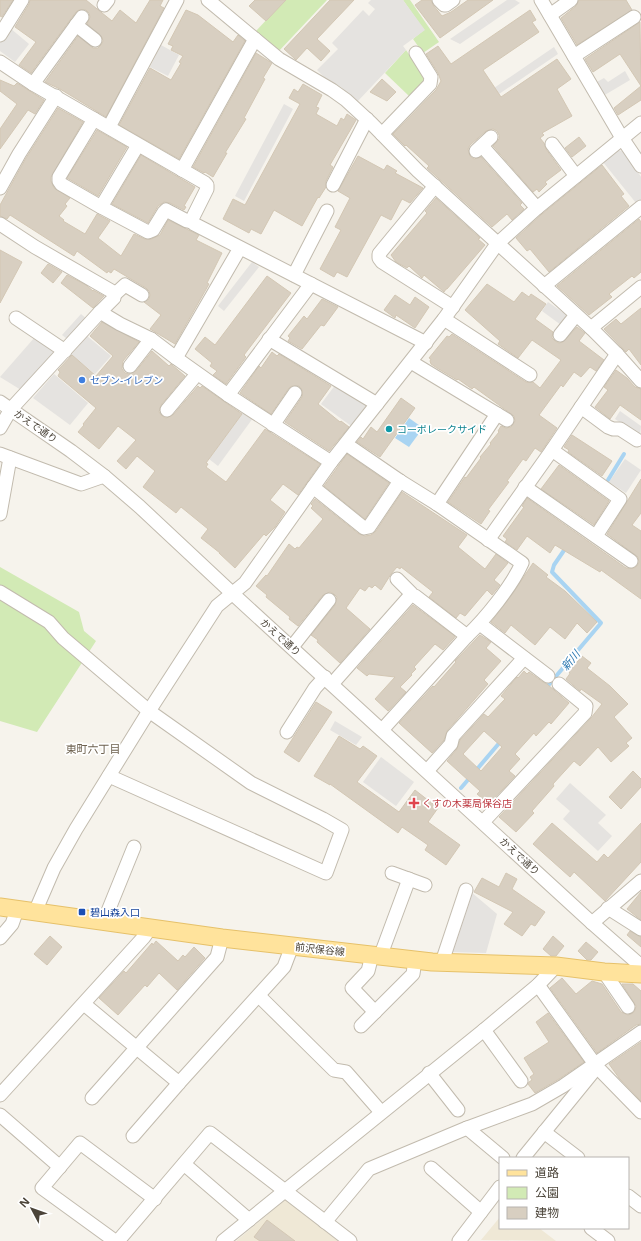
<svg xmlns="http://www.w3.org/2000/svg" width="641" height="1241" font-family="'Noto Sans','Noto Sans JP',sans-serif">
  <rect width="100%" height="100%" fill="#f6f3ec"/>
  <g fill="#efe8d6">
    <path d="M286 1199 338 1241H236Z"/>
    <path d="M500 1217V1228H539L556 1241 481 1240Z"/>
  </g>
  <g fill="#d2eab5">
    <path d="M285 0H327L278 52 256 31Z"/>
    <path d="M403 0H410L439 42 423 53 413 39 424 30Z"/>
    <path d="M406 50 424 76 423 82 409 96 385 73Z"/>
    <path d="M0 567 79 612 84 631 96 641 37 732 0 721Z"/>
  </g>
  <g fill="#e5e3e0">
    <path d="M371 0H403L425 30 403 46 406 50 357 102 341 87 325 78 317 70 338 49 332 43 363 10 369 16 375 9 368 3Z"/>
    <path d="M507 0H515L520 3 460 44 450 39Z"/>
    <path d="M10 28 29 44 15 62 0 51V43Z"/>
    <path d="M161 45 179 55 168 76 150 67Z"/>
    <path d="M554 47 558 54 499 94 494 88Z"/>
    <path d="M625 71 630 80 603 96 595 83 604 78 608 82Z"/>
    <path d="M284 104 293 109 244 201 235 196Z"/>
    <path d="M618 150 625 152 641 177V199L636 203 603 162Z"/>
    <path d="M252 262 259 267 224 311 218 306Z"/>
    <path d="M548 302 568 316 561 325 542 311Z"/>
    <path d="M81 314 89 321 71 342 62 335Z"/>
    <path d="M87 336 111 356 95 374 71 355Z"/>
    <path d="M35 337 55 350 57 358 26 393 0 377Z"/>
    <path d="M54 374 88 403 70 425 33 398Z"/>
    <path d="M336 384 369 406 354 428 321 404Z"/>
    <path d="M244 411 253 418 218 466 209 459Z"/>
    <path d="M620 411 641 426 640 436 615 419Z"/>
    <path d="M625 459 641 470 626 493 609 482Z"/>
    <path d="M335 721 362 737 356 745 330 730Z"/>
    <path d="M381 757 414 782 396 806 363 782Z"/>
    <path d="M570 783 606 815 598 823 612 836 598 851 563 819 570 811 556 799Z"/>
    <path d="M471 892 497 914 486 953 452 952Z"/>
  </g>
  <path fill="#a9d4f2" d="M409 418 423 428 409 447 395 438Z"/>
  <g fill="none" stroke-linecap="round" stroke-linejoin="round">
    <g stroke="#a9d4f2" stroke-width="4">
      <path d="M608 480 624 454"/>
      <path d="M546 688 601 623 552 572 554 565 567 546"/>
      <path d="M461 788 501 741"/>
    </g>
  </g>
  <g fill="#d8cfc1" stroke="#d3c7b4" fill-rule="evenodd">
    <path d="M0 0H13L2 17 0 16Z"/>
    <path d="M30 0H86L112 21 120 10 136 23 150 0H163L160 6 164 8 106 117 60 89 45 82 78 36 93 48H98L101 45 103 41 102 37 87 24 90 17 89 13 86 10H79L76 12 31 73 19 65 36 42 15 27 29 4Z"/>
    <path d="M255 0H286L266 21 249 6Z"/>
    <path d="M330 0H354L317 39 330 51 321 61 307 48 296 60 295 59 284 49Z"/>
    <path d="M422 0H431L433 5 442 16 451 12 468 0H493L440 38 415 5Z"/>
    <path d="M579 0H626L632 10 577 45 561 18 576 6Z"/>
    <path d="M186 10 198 15 233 42 238 35 245 41 179 159 119 125 150 68 171 80 181 63 179 62 183 56 171 50 173 46 168 44Z"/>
    <path d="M530 10 536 20 532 22 539 32 483 70 501 97 557 59 571 79 557 89 572 116 542 133 544 135 540 138 544 143 546 149 561 170 545 182 547 184 539 192 537 189 533 192 493 146 499 139V135L497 131 493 129 486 131 470 145 468 149 470 156 474 159 481 157 522 203 520 205 524 209 512 220 507 214 492 227 427 168 429 166 406 145 405 146 393 134 436 90 441 81 438 73 426 54 438 46 451 64Z"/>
    <path d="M640 22 641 100 618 115 614 108 641 86 620 54 593 72 585 59Z"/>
    <path d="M256 53 272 63 263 78 265 79 244 118 246 119 225 153H227L213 177 205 172 204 173 193 167Z"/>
    <path d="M382 79 396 92 387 101 370 92Z"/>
    <path d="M0 80 14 86 17 83 44 100 35 114 28 110 0 149V129L17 104 0 91Z"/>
    <path d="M303 84 322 95 316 107 319 108 316 114 337 126 341 118 344 120 347 114 356 120 330 165 333 167 326 181V187L319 198 318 197 302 226 274 210 261 234 251 229 249 233 223 219 233 199 245 205 300 104 289 98 294 89 298 92Z"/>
    <path d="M58 108 83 122 51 177V181L54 188 70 198 65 204 67 206 59 216 64 220 63 221 85 234 97 214 110 221 98 238 121 256 134 234 145 239H151L160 235 168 220 199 235 196 240 222 253 207 283 209 284 175 344 150 329 161 315 144 302 149 299 150 295 149 291 146 288 114 269 111 273 108 271 107 273 77 251 74 256 10 215 7 219 0 216V205L26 158Z"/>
    <path d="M97 130 127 147 98 196 67 178Z"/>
    <path d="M579 137 586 146 572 157 565 148Z"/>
    <path d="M141 155 195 187 184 206 186 207 184 210 170 203 164 202 158 206 148 223 112 204Z"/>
    <path d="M358 156 384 170 387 165 397 171 395 173 423 188 410 203 402 199 391 220 381 215 347 277 337 272 334 277 320 269 341 230 335 227 350 198 338 191Z"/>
    <path d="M602 165 624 194 621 196 629 206 549 272 530 249 527 251 516 238 542 214Z"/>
    <path d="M436 198 480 238 478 239 485 245 447 289H446L444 292 424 275 422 278 409 266 407 268 396 262 391 255 427 213 425 211Z"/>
    <path d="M639 219 641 222V272L634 278 632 276 609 294 612 297 589 315 557 286Z"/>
    <path d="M0 250 22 262 0 303Z"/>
    <path d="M48 264 62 272 53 283 41 273Z"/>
    <path d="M67 275 86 285 93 291V290L104 296 93 308 61 283Z"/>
    <path d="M267 276 291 293 244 355 246 357 226 384 213 375 217 371 210 366 212 363 195 349 205 337 215 345Z"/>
    <path d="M487 284 514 302 522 292 529 297 531 294 546 304 535 319 553 332 552 338 555 341 559 343 563 342 577 327 585 333 579 341 604 360 596 371 590 367 581 377 574 372 563 387 561 385 539 415 557 428 541 452 535 448 526 461 523 459 507 481 509 482 488 510 490 511 481 524 448 502 465 477 466 478 481 458 480 457 491 444 490 443 499 432 498 431 501 426 506 428 511 427 515 421 514 416 474 387 472 389 458 379 457 380 437 368 431 364 430 361 431 359 429 358 447 336 449 337 452 334 526 382H533L540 388 561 360 532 340 518 358 498 344 500 341 465 310Z"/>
    <path d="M395 295 410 305 415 297 429 307 415 328 396 315 395 318 384 310Z"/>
    <path d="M322 299 338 307 324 326 321 325 302 349 288 341 290 338 288 336 304 316 307 319Z"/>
    <path d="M641 308V365L629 349 626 352 604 329 616 319 621 324Z"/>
    <path d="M102 322 139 342 123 361 122 369 125 373 129 374 136 371 152 351 169 366 171 364 185 376 161 405 159 412 162 416 166 418 173 415 198 386 200 388 202 386 242 414 206 463 208 464 206 467 226 482 265 429 320 464 298 495 283 484 270 500 285 512 275 527 266 536 264 534 235 568 219 553H220L201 538 208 529 181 507 176 513 143 487 155 471 137 456 126 469 117 461 136 440 118 426 99 449 78 432 84 425 83 424 96 408 58 376 60 372 58 370 72 355 96 376 113 356 90 336Z"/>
    <path d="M272 352 277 356 279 354 331 386 318 404 340 422 341 421 349 427 329 451 285 422 302 397V390L299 386H292L289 388 271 414 240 393 259 366 261 368Z"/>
    <path d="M616 370 627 378 635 387 641 389V420L620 405 610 419 595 407 608 390 604 387Z"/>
    <path d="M401 398 415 408 380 457 357 442 361 437 363 439 371 427 377 432Z"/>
    <path d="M572 435 612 461 602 476 568 452 569 450 564 447Z"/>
    <path d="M347 454 389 483 365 519 324 486Z"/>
    <path d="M559 465 609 501 594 525 541 489Z"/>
    <path d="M641 479V513L632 525 641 531V599L601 570 600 572 555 545 550 553 527 536 517 550 505 542 507 539 503 536 524 507 522 506 527 498 626 568H634L637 566 639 562 638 557 607 534Z"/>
    <path d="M402 492 467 535 458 547 485 569 496 554 508 563 494 580 500 585 492 595 487 590 465 616 460 613 456 618 429 597 433 592 401 567 400 569 397 567 391 574 381 590 375 585 372 588 369 586 365 591 360 588 346 608 370 629 340 663 317 642 318 640 311 635 335 605 337 597 334 594 330 592 323 595 298 626 289 619 290 617 266 597 267 595 256 586 266 575 267 576 289 544 295 549 297 547 299 548 323 519 311 508 313 506 311 504 315 499 359 534 365 536 371 535 376 531Z"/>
    <path d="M533 563 548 575 546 577 565 591 597 622 587 633 577 623 565 639 550 627 535 645 511 625 505 633 491 622 511 596Z"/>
    <path d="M413 605 455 636 454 638 443 650 435 644 414 667 416 669 411 674 412 675 400 687 406 692 388 711 375 699 395 677 369 674 367 676 357 668Z"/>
    <path d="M480 635 491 642 486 648 501 661 484 680 488 684 447 731 444 740 432 753 399 723 433 686 434 687 456 662 455 661Z"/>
    <path d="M582 656 591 663 587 668 610 686 628 704 614 717 632 738 626 743 629 746 611 762 598 747 580 766 574 761 553 784 554 786 532 811 534 813 516 832 499 817 591 718 602 704 581 689 580 691 566 679 569 675 570 673 569 672Z"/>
    <path d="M524 671 527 674 529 672 543 682 547 684 569 703 551 724 549 722 536 736 534 733 515 754 520 759 509 771 515 776 489 804 477 794 480 791 447 761 457 749 460 740 484 714 488 717 505 699 501 696 517 677 518 678ZM484 731 502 747 481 771 463 754Z"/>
    <path d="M316 702 332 712 299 762 284 752Z"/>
    <path d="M339 736 360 749 363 746 377 756 357 782 399 812 415 790 438 808 428 822 460 845 446 865 425 850 428 845 402 827 398 833 330 784V785L314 776Z"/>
    <path d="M633 771 641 779V787L621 809 609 797Z"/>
    <path d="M552 823 597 862 604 854 608 858 641 823V862L605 901 574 872 570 877 533 844Z"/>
    <path d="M506 873 517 879 512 889 545 912 535 926 531 924 522 936 504 924 513 912 474 892 482 878 499 887Z"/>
    <path d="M641 892V920L627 909Z"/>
    <path d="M630 931 641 937V947L627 935Z"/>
    <path d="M50 936 62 947 47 965 34 954Z"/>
    <path d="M553 936 564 946 556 956H551L543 949Z"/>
    <path d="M156 941 178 961 183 955 185 957 194 947 205 958 177 990 159 973 147 987 145 985 118 1015 99 998 124 971 126 973 152 943 153 945Z"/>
    <path d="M586 942 598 952 591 960H587L578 951Z"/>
    <path d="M562 978 576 994 592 981 602 984 621 1012 628 1015 633 1013 635 1010 636 1006 622 984H633L641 991V1024L636 1025 597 1053 550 988Z"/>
    <path d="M548 1013 584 1062 559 1079 535 1093 528 1084 529 1082 532 1080 530 1077 534 1074 524 1058 549 1042 536 1022Z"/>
    <path d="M641 1042V1101L619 1078 609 1064Z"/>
    <path d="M267 1220 295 1241H260L254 1237Z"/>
  </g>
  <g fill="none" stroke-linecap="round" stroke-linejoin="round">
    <defs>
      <g id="minor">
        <path d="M208 0 279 59 332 90 346 100 371 123 418 171 591 328 617 354 641 381"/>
        <path d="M439 0 444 5H446L453 0"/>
        <path d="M541 0 622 138 641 166"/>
        <path d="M104 5 108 0"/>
        <path d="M550 15 571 0"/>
        <path d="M76 25 95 40"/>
        <path d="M0 35 22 0"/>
        <path d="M574 56 634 17"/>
        <path d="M0 62 33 84 205 183 207 185V189L192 219V222L194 224 426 343"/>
        <path d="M33 84 82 17"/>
        <path d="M94 119 59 177V181L61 184 101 207 148 232 153 230 164 212 166 210 187 221 192 222"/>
        <path d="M109 127 177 0"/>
        <path d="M382 134 430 84 431 77 416 53"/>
        <path d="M552 144 576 176"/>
        <path d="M482 146 537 208"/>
        <path d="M476 151 491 137"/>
        <path d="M182 170 255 39"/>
        <path d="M333 185 367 119"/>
        <path d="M435 186 379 254V258L382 262 453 307"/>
        <path d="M0 188 19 154 56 96"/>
        <path d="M101 207 138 145"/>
        <path d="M0 224 35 247 113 292 114 298 100 312 11 409 0 428"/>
        <path d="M294 275 327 211"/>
        <path d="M544 286 641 207"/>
        <path d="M114 295 125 285 142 295"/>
        <path d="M100 312 120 324 151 339 176 358 228 395 331 462"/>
        <path d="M16 318 65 351"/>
        <path d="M444 319 530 375"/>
        <path d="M591 328 641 287"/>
        <path d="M560 335 576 315"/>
        <path d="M269 339 377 404"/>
        <path d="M176 358 240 248"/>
        <path d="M411 362 507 420"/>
        <path d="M130 366 151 339"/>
        <path d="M228 395 311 284"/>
        <path d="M0 402 71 451 104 476 140 507 233 594 592 923 641 966"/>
        <path d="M581 407 608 427 613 429H620L637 440"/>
        <path d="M167 410 197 374"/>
        <path d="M273 425 295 393"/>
        <path d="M346 444 400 481 437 504 522 563C512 586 485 619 467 636L382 730"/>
        <path d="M552 450 620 499 596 536"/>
        <path d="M0 454 81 484 104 476"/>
        <path d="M313 487 364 528 369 527 400 481"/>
        <path d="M525 487 631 561"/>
        <path d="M437 504 497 414"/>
        <path d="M0 514 10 458"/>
        <path d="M488 540 552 450 617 354"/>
        <path d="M397 579 411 593 412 595 415 596 467 636"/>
        <path d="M0 592 49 622 63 638 149 711 251 783 323 819 342 830 326 873 109 776"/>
        <path d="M480 624 548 676"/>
        <path d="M292 647 329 600"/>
        <path d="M332 684 409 597 412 595"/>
        <path d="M287 732 315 688 325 677"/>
        <path d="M427 771 451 744 453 736 524 658"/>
        <path d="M483 822 585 713 586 706 559 684"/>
        <path d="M392 873 425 885"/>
        <path d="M608 908 641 929"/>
        <path d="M35 912 54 868 76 829 149 711 217 606 245 583 331 462 444 319 497 244 537 208 641 123"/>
        <path d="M104 921 134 847"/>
        <path d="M592 923 641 881"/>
        <path d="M0 938 12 924 17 910"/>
        <path d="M372 955 368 971 352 988 375 1012"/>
        <path d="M383 956V949L409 879"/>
        <path d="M442 962 466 890"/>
        <path d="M604 972 628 1007"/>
        <path d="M538 985 597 1067 641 1112"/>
        <path d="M259 996 334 1070 346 1072 381 1112"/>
        <path d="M84 1004 179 1083 284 967 292 946"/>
        <path d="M361 1026 413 974 415 960"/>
        <path d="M484 1030 521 1081"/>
        <path d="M429 1073 458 1110"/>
        <path d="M0 1095 144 937 151 927"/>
        <path d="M92 1098 217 957 222 938"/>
        <path d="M0 1115 60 1167"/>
        <path d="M467 1128 503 1158"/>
        <path d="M544 1132 578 1158"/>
        <path d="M133 1136 179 1083"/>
        <path d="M523 1158 593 1072"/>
        <path d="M184 1164 249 1220"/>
        <path d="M431 1168 481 1212"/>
        <path d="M628 1196 641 1206"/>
        <path d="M325 1222 369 1169 467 1128 532 1104 563 1086 641 1032"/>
        <path d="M591 1228 608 1241"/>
        <path d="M115 1241 42 1188 80 1143 155 1199"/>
        <path d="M118 1241 210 1133 350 1241"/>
        <path d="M223 1241 484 1030 538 985 556 966"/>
        <path d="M459 1241 500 1187"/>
      </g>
      <path id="major" d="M0 907 222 938 432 962 556 966 604 972 641 974"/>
    </defs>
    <use href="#minor" stroke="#c2bbae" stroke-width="15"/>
    <use href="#major" stroke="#e6c16a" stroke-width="19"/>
    <use href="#minor" stroke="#fff" stroke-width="13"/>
    <use href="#major" stroke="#ffe39c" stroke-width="17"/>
  </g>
  <circle fill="#3f7fe0" stroke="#fff" stroke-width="1.5" cx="82" cy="380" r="4"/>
  <circle fill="#0f9aa8" stroke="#fff" stroke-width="1.5" cx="389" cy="429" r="4"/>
  <path fill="#e0444e" stroke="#fff" stroke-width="1.5" d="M412 797h4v4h4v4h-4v4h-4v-4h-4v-4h4z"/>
  <rect fill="#1a4fb4" stroke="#fff" stroke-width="1.5" x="78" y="908" width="8" height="8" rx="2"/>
  <g text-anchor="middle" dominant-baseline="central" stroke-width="3.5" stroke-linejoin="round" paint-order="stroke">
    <g font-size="10" fill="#366cbe" stroke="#fff" text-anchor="start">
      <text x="90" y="380">セブン-イレブン</text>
    </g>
    <g font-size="10" fill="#4b4439" stroke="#fff">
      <text transform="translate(36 426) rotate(35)">かえで通り</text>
      <text transform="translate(281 637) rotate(42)">かえで通り</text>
      <text transform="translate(520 856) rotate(43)">かえで通り</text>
      <text transform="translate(320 949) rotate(6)">前沢保谷線</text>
    </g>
    <g font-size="10" fill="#0d838f" stroke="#fff" text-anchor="start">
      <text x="397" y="429">コーポレークサイド</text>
    </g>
    <g font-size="10" fill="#be3a42" stroke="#fff" text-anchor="start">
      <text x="422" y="803">くすの木薬局保谷店</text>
    </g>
    <g font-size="10" fill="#164399" stroke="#fff" text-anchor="start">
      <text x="90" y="912">碧山森入口</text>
    </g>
    <g font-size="11" font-style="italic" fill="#2e7ab2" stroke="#fff">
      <text transform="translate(570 660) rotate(-50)">新川</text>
    </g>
    <g font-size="11" fill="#6e6250" stroke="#fff">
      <text x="93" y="748">東町六丁目</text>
    </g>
  </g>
  <rect x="499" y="1157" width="130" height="72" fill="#ffffff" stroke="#b7b4b0"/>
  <rect x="507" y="1170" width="20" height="6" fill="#ffe39c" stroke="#b7b4b0"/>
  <text x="535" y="1177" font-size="12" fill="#4b4439">道路</text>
  <rect x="507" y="1187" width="20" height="12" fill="#d2eab5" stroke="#b7b4b0"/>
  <text x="535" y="1197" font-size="12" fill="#4b4439">公園</text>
  <rect x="507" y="1207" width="20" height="12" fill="#d8cfc1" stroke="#b7b4b0"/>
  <text x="535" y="1217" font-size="12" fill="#4b4439">建物</text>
  <g transform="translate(32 1209) rotate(311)" stroke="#ffffff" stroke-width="3" paint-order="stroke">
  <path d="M0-3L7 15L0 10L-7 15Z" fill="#4b4439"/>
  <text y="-6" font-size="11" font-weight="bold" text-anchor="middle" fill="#4b4439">N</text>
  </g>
</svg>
